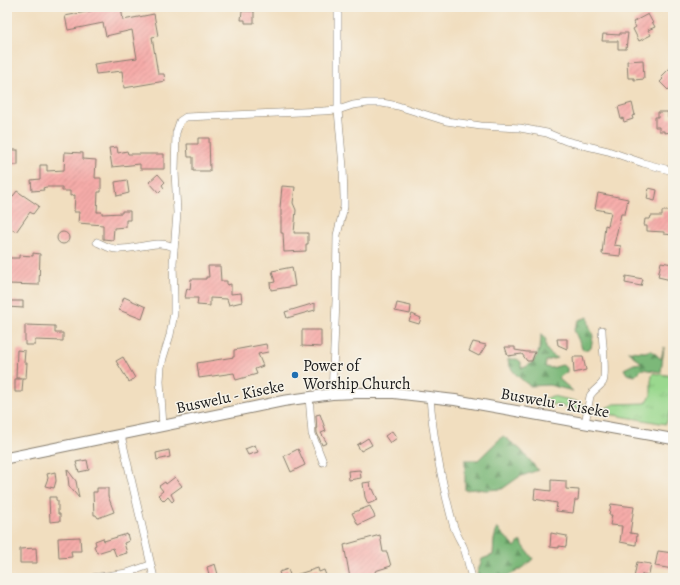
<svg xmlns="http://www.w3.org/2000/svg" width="680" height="585" font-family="Alegreya,serif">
  <defs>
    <pattern id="grass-tufts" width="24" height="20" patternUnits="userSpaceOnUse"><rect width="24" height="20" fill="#9ad88e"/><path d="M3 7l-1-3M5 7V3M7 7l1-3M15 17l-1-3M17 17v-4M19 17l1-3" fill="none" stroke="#84b97a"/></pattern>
    <pattern id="forest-firs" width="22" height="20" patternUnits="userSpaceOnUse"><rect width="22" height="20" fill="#7bb879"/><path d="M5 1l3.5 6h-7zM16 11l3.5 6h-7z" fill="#649562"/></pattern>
    <pattern id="building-hatch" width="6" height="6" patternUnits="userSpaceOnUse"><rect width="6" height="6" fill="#f6aca9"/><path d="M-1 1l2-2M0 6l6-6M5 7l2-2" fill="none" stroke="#d29391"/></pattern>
  </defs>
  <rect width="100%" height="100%" fill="#f7f3e8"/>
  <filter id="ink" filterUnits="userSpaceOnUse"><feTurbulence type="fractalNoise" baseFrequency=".025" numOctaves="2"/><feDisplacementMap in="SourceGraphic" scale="8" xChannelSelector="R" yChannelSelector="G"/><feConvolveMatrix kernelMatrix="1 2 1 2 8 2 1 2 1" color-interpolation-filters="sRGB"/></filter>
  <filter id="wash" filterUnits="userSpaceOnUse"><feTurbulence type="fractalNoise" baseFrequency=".012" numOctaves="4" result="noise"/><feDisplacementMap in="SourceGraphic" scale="16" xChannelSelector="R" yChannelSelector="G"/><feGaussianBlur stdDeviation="0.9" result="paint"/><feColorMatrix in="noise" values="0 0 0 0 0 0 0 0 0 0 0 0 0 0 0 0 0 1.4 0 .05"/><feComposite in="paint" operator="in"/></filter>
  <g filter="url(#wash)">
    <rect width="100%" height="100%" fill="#f1debf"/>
    <path fill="url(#grass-tufts)" stroke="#5b7a55" d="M653 373 673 376V405L666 424 539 402 552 396 575 401 600 411 614 404 646 403 651 395V380Z"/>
    <g fill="url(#forest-firs)" stroke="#4c6a4a">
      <path d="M588 317 589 325 593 336 591 348 583 350 574 330 579 320Z"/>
      <path d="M541 333 546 340C544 350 549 353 557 358L546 361 545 367 552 368 562 365 567 368V372L558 378 573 391 549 385 530 386C522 380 508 370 508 359H517L521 362V368C529 368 537 358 539 350 541 345 541 338 541 333Z"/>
      <path d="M664 347 661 372 642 369 635 376 627 374 624 369 634 364 642 363 627 351 645 352 651 350 661 359Z"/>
      <path d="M503 436 521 450 538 470 519 477 502 489 486 490 475 489 465 490V460H478Z"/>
      <path d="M497 528 515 547 520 541 533 559C517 573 498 585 477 574L482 559 493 555 494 540Z"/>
    </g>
    <g id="blocks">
      <g fill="url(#building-hatch)">
        <path d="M111 7H121L123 20 154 14 158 36 152 37 158 74H164L165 81 124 88 122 71 96 74 94 64 137 58 132 30 106 36 103 23 68 30 65 16Z"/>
        <path d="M242 11H254V23H245V20H241Z"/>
        <path d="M648 14 655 27 648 30 651 35 639 41 633 29 636 27 633 22Z"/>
        <path d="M620 33H628L626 49H618V41H602L603 34 620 35Z"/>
        <path d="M643 60 644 79 634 80V78H628L627 61Z"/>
        <path d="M673 65V85L668 90 660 82 663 79 661 77Z"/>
        <path d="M632 103 635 115 632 116 633 119 624 122 623 118 621 119 618 107Z"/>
        <path d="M658 112H668V118H673L672 132 664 133V131H659V127H655V117H658Z"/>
        <path d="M198 138H209L210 171H193V157H188L187 144H198Z"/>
        <path d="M117 147 118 153 127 151 128 154H164V169H140V164L112 167 109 148Z"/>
        <rect x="7" y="150" width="11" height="15"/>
        <path d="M65 152 83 153V159L96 160 95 178H101V192H98L97 212H102V214L122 213V211H130V220H126V227L114 228 113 240 103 239V225L78 223 79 212H74L75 195 70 196V191H62V187H46L43 188 44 190 32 191 31 180 40 179V165H47V171L64 170Z"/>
        <path d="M158 174 165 182 162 185 164 188 159 193 149 182Z"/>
        <path d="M127 180 129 193 117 196 115 182Z"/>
        <path d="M282 186 295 187 293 203 296 210 294 233H308V244H306V251L284 252 283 233H281V209L280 208Z"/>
        <path d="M649 188 657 190 655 201 647 199Z"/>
        <path d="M17 191 39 206 33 214 30 212 16 232 7 226V204Z"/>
        <path d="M598 193 628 199 625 214H621L614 245 621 246 620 256 602 254 605 225 608 226 611 212 595 209Z"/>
        <path d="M662 211H673V235L664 234V232L647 231V226H644L645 219H650L651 216H662Z"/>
        <circle cx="63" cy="238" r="6"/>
        <path d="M33 253 40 254 39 285 8 284 9 258H19V255L33 256Z"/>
        <path d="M661 262 673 264V277L672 276 671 280 658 277Z"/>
        <path d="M208 266H220L221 281H227V285L231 284V294L241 293 242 302 229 305 227 299 210 298V306L197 305 198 298H185L187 288 190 290 191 279H206V277H209Z"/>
        <path d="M292 267 295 286 271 290 270 283 275 282 272 271Z"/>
        <path d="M626 276 643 279 641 286 625 283Z"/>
        <path d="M124 297 146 307 142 319 119 310Z"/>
        <path d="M7 301H23V308L7 307Z"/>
        <path d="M315 303V310L287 318 285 312Z"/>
        <path d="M397 303 411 306 410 314 395 311Z"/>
        <path d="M412 314 421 318 419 324 409 321Z"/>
        <path d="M25 325 55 326V333H63V341L35 340V345H25Z"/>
        <path d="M302 330H321V347L302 346Z"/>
        <path d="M557 339H567V349L558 345Z"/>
        <path d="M473 342 486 345 479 356 469 351Z"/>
        <path d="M266 344 268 352 258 354 263 366 255 369 257 374 236 380 234 373 199 378 197 363 234 357V350Z"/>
        <path d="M505 347H515V350L527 352H535L532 361H527L522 354 508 356Z"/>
        <path d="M17 350 25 351 24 363H27L26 378H16Z"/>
        <path d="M123 357 135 378 129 382 116 361Z"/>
        <path d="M573 357H583L586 370 574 373Z"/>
        <path d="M15 379H23L22 392H15Z"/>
        <path d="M320 414 326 431 321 433 327 443 322 445 317 433 316 415Z"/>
        <path d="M392 431 397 438 390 443 385 436Z"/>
        <path d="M368 438 372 445 361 451 357 445Z"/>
        <path d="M255 445 258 452 248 455 245 449Z"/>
        <path d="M298 449 305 465 291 472 284 456Z"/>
        <path d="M169 450 170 457 157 460 156 453Z"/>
        <path d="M87 460 89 470 79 472 76 462Z"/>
        <path d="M67 469 76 481 79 498 69 486Z"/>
        <path d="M360 470 361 478 349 480 348 471Z"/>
        <path d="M55 472 56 481 54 488 45 486 48 478 47 474Z"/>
        <path d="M175 477 182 486 171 494 174 500 172 502 168 497 164 501 158 495 163 491 159 486 165 482 166 484Z"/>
        <path d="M551 480 566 481V489L579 490 578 500H575L573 513 556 511 557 503 534 499 535 489 551 491Z"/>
        <path d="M370 482 371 489H373L378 500 368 504 365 497 363 483Z"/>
        <path d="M97 488H108V496L114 512 98 518 96 515H94L93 492H97Z"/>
        <path d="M49 497H56V500L58 501V514H60V521L50 522Z"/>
        <path d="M611 504 634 507 630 533 637 534 636 545 620 542 622 526 610 525 612 515H609Z"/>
        <path d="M370 506 375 517 358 525 352 513Z"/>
        <path d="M551 533 567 536 566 547 559 546V548L550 547Z"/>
        <path d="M127 534 129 541 124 543 127 553 116 556 113 548 97 553 94 546 96 545 95 541 103 538 104 541Z"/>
        <path d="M380 535 383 552H387L391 566 375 571 377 578H350L344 545Z"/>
        <path d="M80 537 81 551H71L72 557 59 558 58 538Z"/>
        <path d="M36 548 37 563H20V549Z"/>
        <path d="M658 551 673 553V569L655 566Z"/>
        <path d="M637 562 651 564 649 575 642 574V578H634Z"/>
        <path d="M215 564 219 578H210L207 567Z"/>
        <path d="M318 568 319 572 324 570 327 578H292V576Z"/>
        <path d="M288 569 291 578H281L279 572Z"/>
      </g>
    </g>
  </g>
  <g filter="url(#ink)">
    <use href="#blocks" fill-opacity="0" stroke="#867d6e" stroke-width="1"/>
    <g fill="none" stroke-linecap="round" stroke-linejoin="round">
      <defs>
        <g id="minor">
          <path d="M97 242C105 246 112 250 121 249 139 249 157 239 174 247"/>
          <path d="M332 394 336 301 337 235 344 207V197L343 167 338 110V7"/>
          <path d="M309 397 312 434 323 462"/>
          <path d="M430 397C433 440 442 483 453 524 455 532 459 538 463 546 467 555 469 568 472 578"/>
          <path d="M585 424 590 396C593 390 599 388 603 382 607 373 602 342 602 330"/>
          <path d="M163 426 160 381 161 367 163 358 170 335 174 313V297L173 263 177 213 175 171 176 133 180 121 186 117 323 111 338 110 353 105 368 103H382L398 106 446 121 481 126 520 128 547 133 566 141 608 151 643 163 673 171"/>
          <path d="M121 435 154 578"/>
          <path d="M92 578 127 573 150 565"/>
        </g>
        <path id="secondary" d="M7 458 283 401 332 394 357 393H394L455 400 673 439"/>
      </defs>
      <use href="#minor" stroke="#867d6e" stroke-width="8"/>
      <use href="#secondary" stroke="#867d6e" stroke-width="12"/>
      <use href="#minor" stroke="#fff" stroke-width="7"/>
      <use href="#secondary" stroke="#fff" stroke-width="10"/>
    </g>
  </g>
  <circle fill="#1f6fb2" stroke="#f7f3e8" stroke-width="1.5" cx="295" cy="375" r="4"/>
  <g text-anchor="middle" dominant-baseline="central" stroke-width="3" stroke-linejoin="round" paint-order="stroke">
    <g font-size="16" fill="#1c1c1c" stroke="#f7f3e8" text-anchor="start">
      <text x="303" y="366">Power of<tspan x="303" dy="18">Worship Church</tspan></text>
    </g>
    <g font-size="16" fill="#1c1c1c" stroke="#f7f3e8">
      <text transform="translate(230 397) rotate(-12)">Buswelu - Kiseke</text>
      <text transform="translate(555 403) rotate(10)">Buswelu - Kiseke</text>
    </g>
  </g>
  <rect width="680" height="585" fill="none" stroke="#f7f3e8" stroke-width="24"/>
</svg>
